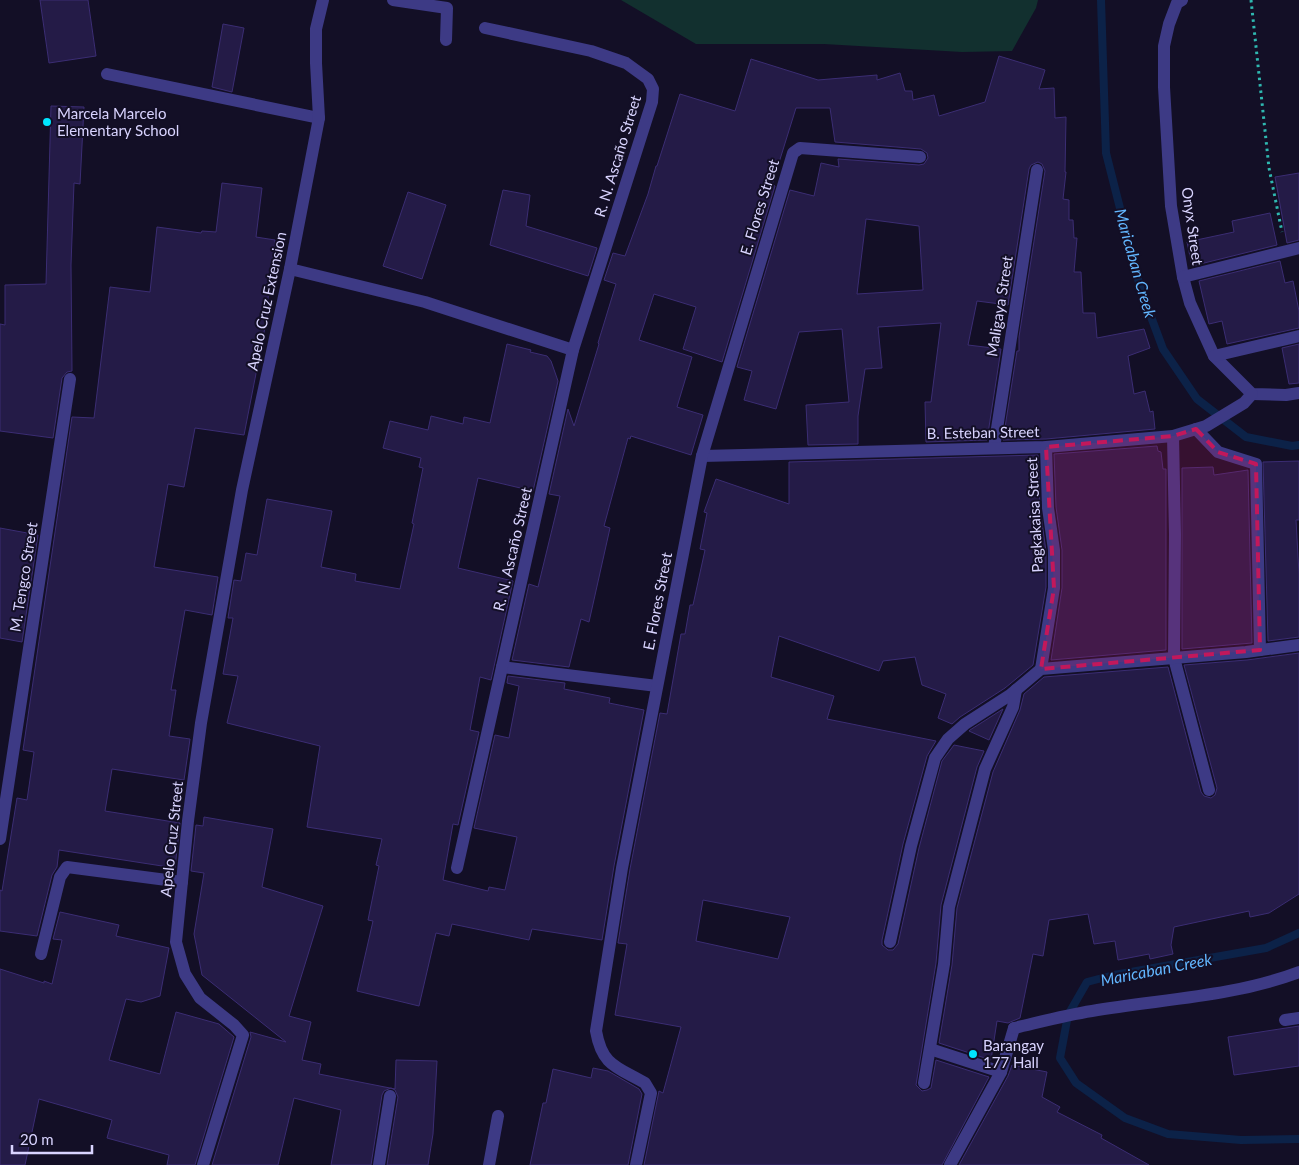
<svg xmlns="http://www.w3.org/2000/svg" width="1299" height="1165" font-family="Lato,sans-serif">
  <rect width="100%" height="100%" fill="#130f26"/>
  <path fill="#12302f" d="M621 0H1038L1036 8 1012 51 962 52 824 44H696Z"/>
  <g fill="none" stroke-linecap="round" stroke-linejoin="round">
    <g stroke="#0c2248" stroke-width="8">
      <path d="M1101 0 1106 153 1140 287 1163 349 1197 399 1246 437 1292 446 1299 445"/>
      <path d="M1299 933 1266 948 1114 975 1087 982 1068 1015 1060 1058 1076 1083 1125 1118 1168 1134 1241 1140 1299 1139"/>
    </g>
  </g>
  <g fill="#241b47" stroke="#3b2d73" fill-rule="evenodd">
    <path d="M40 0H88L96 56 49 63Z"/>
    <path d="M223 24 244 28 232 92 212 87Z"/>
    <path d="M999 56 1045 70 1039 89 1054 88 1055 118 1066 117 1065 172H1066L1063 199 1069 200V220H1073L1074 238H1077L1074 272H1081L1083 313H1095L1097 338 1144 329 1150 348 1128 356 1134 394 1145 391 1150 412 1153 411 1155 429 1046 439 1003 440 1017 351H1019V337L1045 171 1042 164 1038 162 1031 165 1029 169 1008 305 977 301 968 345 1001 349 987 440 926 442 925 402H931L941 323 878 327 882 368 865 369 858 416V444L808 445 806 405 849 402 842 329 799 332 776 409 744 400 752 371 737 367 790 190 814 196 821 163 839 167 838 159 919 165 924 164 928 158 927 153 921 149 835 142 830 108H796L772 185 775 186 722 362 683 349 696 307 654 294 639 340 692 357 677 407 703 415 691 455 631 436 630 439 628 438 604 526 610 528 589 622 581 619 569 667 512 660 529 584 538 587 556 513 560 496 549 494 568 409 574 426 599 344 598 343 616 284 604 280 613 253 625 256 648 194 656 166H657L680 94 735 111 751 59 818 80 877 75V80L900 73 905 91H912L913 100 934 95 939 116 985 102ZM866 219 919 226 923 290 857 294Z"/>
    <path d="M51 106 84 107 80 184 74 183 71 265 72 371 67 372 62 378 53 438 0 431V324L5 325V285L46 284Z"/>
    <path d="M1299 173V240L1287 243 1275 177Z"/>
    <path d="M222 183 262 188 256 237 275 240 267 307H269L244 435 195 428 184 487 168 484 154 567 218 577 212 615 185 610 171 690H176L169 736 190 739 184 780 112 769 105 811 180 823 175 868 59 850 57 867 52 875 37 936 0 931V890L2 891 17 798 27 800 34 752 23 750 72 417 94 418 110 287 150 292 157 227 201 233 202 231 216 232Z"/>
    <path d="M503 190 530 195 526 226 597 248 588 276 490 245Z"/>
    <path d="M408 192 446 205 422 279 383 266Z"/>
    <path d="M1270 213 1277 245 1192 266 1187 242 1234 232 1232 221Z"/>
    <path d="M1280 261 1285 283 1293 281 1299 311V328L1227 344 1222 321 1209 324 1199 281Z"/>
    <path d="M507 344 531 350 530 352 547 356 551 361 558 381 533 491 478 478 458 568 513 581 491 680 480 677 470 730 479 732 458 825 453 824 443 880 488 891 489 887 505 890 517 837 474 828 495 735 509 738 519 686 507 683 508 676 565 683 564 689 610 698 609 703 644 710 614 866 602 940 532 929 529 940 452 924 449 936 436 933 419 1006 357 991 373 921 368 920 379 866 376 865 382 839 307 827 320 746 227 723 238 676 223 674 233 618H228L234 580 241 581 246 553 257 555 267 499 332 511 321 567 356 574 355 581 400 589 414 524 412 523 423 468 419 467 421 458 383 448 390 421 428 430 431 416 463 424 464 417 490 423Z"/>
    <path d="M1299 344V383L1289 384 1282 348Z"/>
    <path d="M1157 446 1158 451 1161 452 1163 469H1166V650L1051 660 1062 588V550L1056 507 1054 454Z"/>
    <path d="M1038 455 1040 508 1046 551V587L1033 665 1005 688 960 717 952 724 938 718 946 694 922 685 915 657 883 661 879 671 779 636 771 677 834 696 827 719 936 741 927 756 903 844 882 940V945L888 950H893L898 944 919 848 942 761 954 745 984 751 977 767 941 905 936 963 916 1085 922 1091 927 1090 931 1088 936 1060 989 1077 942 1165H644L659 1091 663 1093 681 1027 615 1015 627 944 618 943 630 869 660 713 667 714 681 634H685L690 605H693L705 550 700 549 707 513 704 512 716 479 789 504V462ZM703 900 790 917 778 959 696 941Z"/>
    <path d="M1299 461V520H1296L1299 574V637L1268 641 1263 462Z"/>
    <path d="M1213 467 1214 475 1248 470 1252 643 1182 649V468Z"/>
    <path d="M0 528 38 535 22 642 0 638Z"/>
    <path d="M1299 653V894L1269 913 1250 917 1249 911 1174 927 1171 945 1173 954 1150 959 1149 954 1118 960 1115 941 1094 944 1088 914 1049 920 1043 956 1033 954 1020 1018 1008 1023 997 1021 991 1060 939 1043 952 965 957 908 993 772 1020 710 1024 694 1044 677 1168 667 1201 792 1204 796 1211 798 1215 795 1217 788 1184 665 1247 660Z"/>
    <path d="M1003 709 989 740 969 731 970 730Z"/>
    <path d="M204 817 273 829 262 887 323 906 289 1016 311 1022 302 1060 321 1064 319 1074 395 1089 396 1060 437 1061 433 1134 428 1165H387L398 1097 395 1090 391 1088 384 1091 382 1095 371 1165H331L341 1110 294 1098 278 1165H212L251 1037 250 1032 286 1042 202 975 194 934 204 873 191 871 196 825 203 826Z"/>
    <path d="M60 912 119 925 116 936 169 948 160 996 141 1002 126 999 109 1060 160 1074 176 1012 219 1024 234 1037 195 1165H167L169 1155 107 1138 112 1120 39 1099 25 1165H0V969L44 983V981L52 984 62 940 53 939Z"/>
    <path d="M1299 1026V1066L1234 1075 1228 1037Z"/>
    <path d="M1012 1065 1047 1072 1042 1097 1060 1107 1057 1112 1102 1135 1101 1138 1149 1165H959L1008 1076Z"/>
    <path d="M593 1068 608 1071 639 1089 642 1094 628 1165H530L543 1103H546L553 1069 591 1078Z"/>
  </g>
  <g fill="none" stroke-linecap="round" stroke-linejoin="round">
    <path stroke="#2fb8b0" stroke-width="3" stroke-dasharray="2.5 4" stroke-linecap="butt" d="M1251 0 1269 168 1282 232"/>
    <g stroke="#3d3a85" stroke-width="12">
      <path d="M41 954 60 877 67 867 182 882"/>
      <path d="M930 1049 1001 1072 1014 1028"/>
    </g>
    <g stroke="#3d3a85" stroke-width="12">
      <path d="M393 0 447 8 446 40"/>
      <path d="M1182 0 1177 3 1169 24 1164 46V87L1171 206 1183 277 1190 303 1214 356 1252 394 1286 395 1299 393"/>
      <path d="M107 74 319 118"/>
      <path d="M290 269 425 302 573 350"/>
      <path d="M1183 277 1299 248"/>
      <path d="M1214 356 1299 336"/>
      <path d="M1196 429 1218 452 1256 464 1260 650"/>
      <path d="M1173 436 1175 534 1174 658 1209 790"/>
      <path d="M994 448 1037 170"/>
      <path d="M702 456 1046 447 1173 436 1206 426 1244 403 1252 394"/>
      <path d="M502 667 657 686"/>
      <path d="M1041 669 1054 588V550L1048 508 1046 447"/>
      <path d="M0 839 70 379"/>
      <path d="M457 868 573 350 652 102 653 89 648 79 626 63 591 51 485 28"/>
      <path d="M890 942 911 846 935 758 948 739 965 724 1010 695 1041 669 1246 652 1299 645"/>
      <path d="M1285 1020 1299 1018"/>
      <path d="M1014 1028C1040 1022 1066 1015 1092 1011 1162 999 1233 997 1299 972"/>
      <path d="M924 1083 944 964 949 907 985 769 1013 707 1016 690"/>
      <path d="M203 1165 243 1035 234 1025 200 998 185 974 176 942 188 821 201 723 242 490 290 269 319 118 316 63V29L323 0"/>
      <path d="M379 1165 390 1096"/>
      <path d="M489 1165 498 1116"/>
      <path d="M636 1165 651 1093 645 1083C617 1067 602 1066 596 1031L622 868 702 456 793 153 800 148 920 157"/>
      <path d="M950 1165 1001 1072"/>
    </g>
  </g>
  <path fill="#c2185b" fill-opacity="0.2" stroke="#c2185b" stroke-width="4" stroke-dasharray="10 6" stroke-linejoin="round" d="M1196 429 1218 452 1256 464 1260 650 1041 669 1054 588 1046 447 1173 436Z"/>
  <g fill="#00e5ff" stroke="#130f26" stroke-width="2">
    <circle cx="47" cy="122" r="5"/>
    <circle cx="973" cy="1054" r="5"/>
  </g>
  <g text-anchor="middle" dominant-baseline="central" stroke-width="4" stroke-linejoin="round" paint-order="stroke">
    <g font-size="15" fill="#d9d4ff" stroke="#130f26" text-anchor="start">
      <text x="57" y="113">Marcela Marcelo<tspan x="57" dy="17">Elementary School</tspan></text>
      <text x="983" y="1045">Barangay<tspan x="983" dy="17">177 Hall</tspan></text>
    </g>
    <g font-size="15" fill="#d9d4ff" stroke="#130f26">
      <text transform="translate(617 156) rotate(-73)">R. N. Ascaño Street</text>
      <text transform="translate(759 207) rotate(-73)">E. Flores Street</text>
      <text transform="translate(1193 226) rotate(82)">Onyx Street</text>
      <text transform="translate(266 301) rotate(-78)">Apelo Cruz Extension</text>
      <text transform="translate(999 306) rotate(-81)">Maligaya Street</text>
      <text transform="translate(983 432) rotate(-1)">B. Esteban Street</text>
      <text transform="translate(1034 515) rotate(-93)">Pagkakaisa Street</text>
      <text transform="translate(512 549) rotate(-77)">R. N. Ascaño Street</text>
      <text transform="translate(23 577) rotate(-81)">M. Tengco Street</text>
      <text transform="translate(657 601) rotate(-79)">E. Flores Street</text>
      <text transform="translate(171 839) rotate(-84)">Apelo Cruz Street</text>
    </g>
    <g font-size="16" font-style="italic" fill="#62b6ff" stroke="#130f26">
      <text transform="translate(1136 263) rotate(74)">Maricaban Creek</text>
      <text transform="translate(1156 969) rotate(-11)">Maricaban Creek</text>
    </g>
  </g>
  <path d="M12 1145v8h80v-8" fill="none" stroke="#d9d4ff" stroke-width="2.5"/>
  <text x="20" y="1145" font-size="15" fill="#d9d4ff" stroke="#130f26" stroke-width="4" paint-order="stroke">20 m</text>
</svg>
